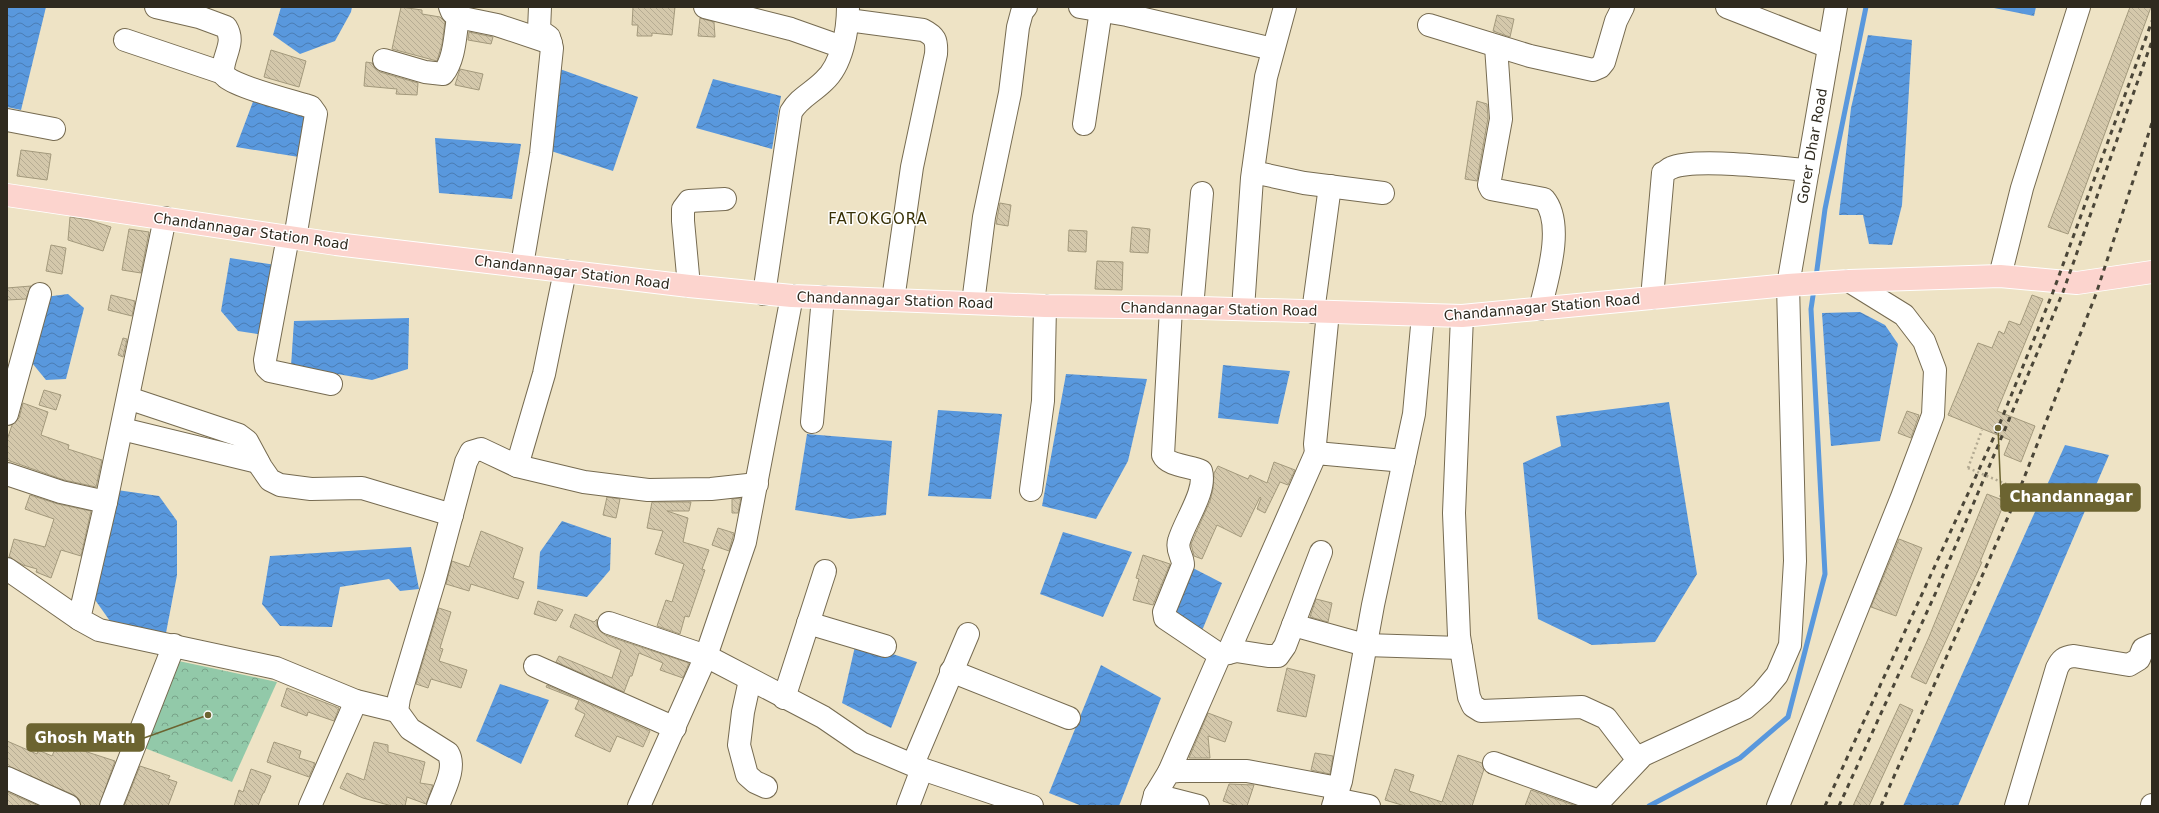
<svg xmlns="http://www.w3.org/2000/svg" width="2159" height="813" font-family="'DejaVu Sans',sans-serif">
  <defs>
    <pattern id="park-crowns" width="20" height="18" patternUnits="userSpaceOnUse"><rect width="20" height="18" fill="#92c9a9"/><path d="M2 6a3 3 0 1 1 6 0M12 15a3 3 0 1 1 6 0" fill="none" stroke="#78a389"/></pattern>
    <pattern id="water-waves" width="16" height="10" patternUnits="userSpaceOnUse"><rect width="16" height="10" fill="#5998dd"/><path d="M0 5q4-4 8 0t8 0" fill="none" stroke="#4a7cb3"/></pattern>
    <pattern id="building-back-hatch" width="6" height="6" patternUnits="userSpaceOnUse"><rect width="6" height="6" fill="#d4c8ab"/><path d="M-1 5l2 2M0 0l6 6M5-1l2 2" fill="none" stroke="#b6ac93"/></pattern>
  </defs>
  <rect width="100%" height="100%" fill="#eee3c5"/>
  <path fill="url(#park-crowns)" d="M174 660 277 682 232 782 142 747Z"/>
  <g fill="url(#water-waves)">
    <path d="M7 7H46L21 110 7 107Z"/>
    <path d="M281 7H352L351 12 335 41 300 54 273 35Z"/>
    <path d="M1989 7H2036L2034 16Z"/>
    <path d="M1868 35 1912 40 1902 205 1892 245 1869 244 1863 215H1839L1851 108Z"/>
    <path d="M557 68 638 97 613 171 551 151Z"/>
    <path d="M713 79 781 96 772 149 696 128Z"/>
    <path d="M257 91 316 99 305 158 236 147Z"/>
    <path d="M435 138 521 144 512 199 439 193Z"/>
    <path d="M230 258 276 265 264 335 238 331 221 311Z"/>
    <path d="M68 294 84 308 66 379 46 380 28 358 45 297Z"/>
    <path d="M1860 312 1885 325 1898 344 1880 441 1831 446 1822 313Z"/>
    <path d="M409 318 408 369 372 380 291 366 294 321Z"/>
    <path d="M1223 365 1290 371 1278 424 1218 418Z"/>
    <path d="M1066 374 1147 379 1128 461 1096 519 1042 506Z"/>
    <path d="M1669 402 1697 574 1655 642 1592 645 1538 619 1523 463 1561 446 1556 416Z"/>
    <path d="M938 410 1002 414 991 499 928 496Z"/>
    <path d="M807 434 892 441 886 515 850 519 795 510Z"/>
    <path d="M2065 445 2109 455 1958 806H1903Z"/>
    <path d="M117 490 159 496 177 521V575L166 633 110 621 93 597Z"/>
    <path d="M562 521 611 538 610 570 587 597 537 589 540 552Z"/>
    <path d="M1063 532 1132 552 1103 617 1040 594Z"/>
    <path d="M411 547 419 589 400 591 389 579 340 587 332 627 280 626 262 604 270 556Z"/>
    <path d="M1189 566 1222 583 1201 633 1168 613Z"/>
    <path d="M856 642 917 662 891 728 842 703Z"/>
    <path d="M1101 665 1161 698 1119 806H1082L1049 793Z"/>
    <path d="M500 684 549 700 521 764 476 741Z"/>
  </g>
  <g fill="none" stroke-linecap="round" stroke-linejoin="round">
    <g stroke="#5998dd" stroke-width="5">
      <path d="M1816 277 1825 209 1866 7"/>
      <path d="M1649 806 1740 758 1788 717 1825 574 1811 309 1814 289"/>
    </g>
  </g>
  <g fill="url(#building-back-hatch)" stroke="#a3997c">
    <path d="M401 7 422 10V14L440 17 445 22 442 44 437 61 392 49Z"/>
    <path d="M633 7H675L672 35 652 33V36H637L638 25H632Z"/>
    <path d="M2130 7H2151L2068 234 2048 227Z"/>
    <path d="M1497 15 1514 19 1510 37 1493 31Z"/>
    <path d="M700 18 714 22 715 37 698 36Z"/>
    <path d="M469 32 493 37 491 44 468 40Z"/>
    <path d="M271 50 306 61 299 87 264 77Z"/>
    <path d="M366 62 372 63 375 68 380 72 418 83 417 95 396 94 397 89 364 86Z"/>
    <path d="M460 69 483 74 479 90 455 85Z"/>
    <path d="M1477 101 1487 104 1488 118 1477 181 1465 179Z"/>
    <path d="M21 150 51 154 47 180 17 176Z"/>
    <path d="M1000 203 1011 205 1008 226 996 224Z"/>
    <path d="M70 217 89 220 111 227 103 251 68 240Z"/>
    <path d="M1132 227 1150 229 1148 253 1130 252Z"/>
    <path d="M129 229 149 232 141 273 122 270Z"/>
    <path d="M1069 230 1087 231 1086 252 1068 251Z"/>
    <path d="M51 245 66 248 62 274 46 271Z"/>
    <path d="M1097 261 1123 262 1122 290 1095 289Z"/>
    <path d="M31 286 26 299 7 300V288Z"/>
    <path d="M111 295 135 301 132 316 108 310Z"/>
    <path d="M2032 295 2043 299 1997 411 2035 426 2021 462 2004 455 2010 440 1948 415 1978 343 1992 348 1999 331 2004 334 2009 321 2020 325Z"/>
    <path d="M123 338 127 339 123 357 118 355Z"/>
    <path d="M44 390 61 395 56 410 39 405Z"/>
    <path d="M23 403 48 412 41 435 69 445 68 449 102 460 96 487 64 480 7 460V440L12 425 19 418Z"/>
    <path d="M1907 411 1919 415 1911 438 1898 433Z"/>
    <path d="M1274 462 1295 470 1288 485 1280 482 1265 513 1257 509 1261 498 1260 497 1241 537 1217 525 1202 559 1194 556 1191 544 1210 501 1213 489 1214 473 1218 466 1248 479 1250 475 1267 483Z"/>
    <path d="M1987 494 2005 501 1980 562H1982L1926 684 1911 677 1929 637Z"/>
    <path d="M30 495 58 504 91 511 81 556 61 550 51 578 36 572 37 569 23 565 9 557 14 539 45 547 54 519 25 509Z"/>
    <path d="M607 497 620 499 616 518 603 515Z"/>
    <path d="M741 498 738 513H732V499Z"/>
    <path d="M652 502H691L689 511H667L688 518 683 542 709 550 702 569 705 570 689 617 685 616 680 634 657 626 666 600 672 602 684 564 655 554 663 531 647 528Z"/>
    <path d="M718 528 734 533 729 551 712 545Z"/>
    <path d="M481 531 523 548 513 578 524 582 518 599 471 584 469 591 446 584 452 561 469 567Z"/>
    <path d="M1899 539 1922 548 1896 616 1871 607Z"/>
    <path d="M1143 555 1170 564 1153 605 1133 600 1139 579 1136 578Z"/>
    <path d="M1316 599 1332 603 1328 622 1310 617Z"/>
    <path d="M538 601 563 610 556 621 534 614Z"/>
    <path d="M439 608 451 612 440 648 443 649 439 661 467 670 461 688 431 679 428 688 416 684Z"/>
    <path d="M575 614 594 622 597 619V626L600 631 605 635 689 663 683 678 660 670 663 663 639 653 632 676H630L624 692 556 662 559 656 612 678 621 650 570 627Z"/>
    <path d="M1287 668 1315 675 1306 717 1277 711Z"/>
    <path d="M547 685 650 731 643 747 617 736 610 752 575 736 585 714 575 709 579 700 546 687Z"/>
    <path d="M287 688 339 708 334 721 308 712 307 716 281 706Z"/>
    <path d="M1900 704 1913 710 1869 806H1853Z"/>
    <path d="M1208 713 1232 722 1225 742 1208 736 1210 758H1189Z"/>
    <path d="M62 734 84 744 81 750 115 761 99 806H81L79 799 74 795 7 766V741L37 754 38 750 52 756Z"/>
    <path d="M274 742 301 751 299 758 315 763 309 777 267 762Z"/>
    <path d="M374 742 388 745V752L425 762 420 783 433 785 426 804 407 797 405 806H392L363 798 340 788 347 773 364 780Z"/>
    <path d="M1315 753 1333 756 1330 774 1311 770Z"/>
    <path d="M1458 755 1482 763 1484 769 1472 806H1405L1385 800 1395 769 1414 775 1409 791 1442 802Z"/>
    <path d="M140 766 170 776 168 779 177 782 168 806H124Z"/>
    <path d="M251 769 271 776 264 793H263L258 806H234L239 790 243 792Z"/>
    <path d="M1229 784 1254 785 1247 806H1237L1223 801Z"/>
    <path d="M1531 790 1576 806H1525Z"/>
    <path d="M7 792 39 806H7Z"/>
  </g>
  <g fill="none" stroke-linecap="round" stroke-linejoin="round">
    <defs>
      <g id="minor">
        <path d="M156 7 199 17 226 27C234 40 227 50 224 63 223 67 222 74 226 77 238 87 288 100 305 105L311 107 316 114 295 238"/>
        <path d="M450 7 452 12 458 17 497 25 551 43"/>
        <path d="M705 7 791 29 842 47"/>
        <path d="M1080 7 1127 15 1273 49"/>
        <path d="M1727 7 1829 47"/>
        <path d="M848 20 923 30C935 36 937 40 936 54L912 167 893 300"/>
        <path d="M1429 25 1530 56 1593 70 1600 67 1604 62 1616 21 1623 7"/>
        <path d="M125 40 223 73"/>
        <path d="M1496 46 1501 119 1489 185 1491 189 1496 190 1544 199C1565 224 1547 280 1540 309"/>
        <path d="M384 60 425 72 443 74C455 59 455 35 458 17"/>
        <path d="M7 120 54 129"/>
        <path d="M1084 124 1101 10"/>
        <path d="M1253 172 1304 183 1383 193"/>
        <path d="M165 218 106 502 79 619 99 630 276 668 356 701 397 711"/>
        <path d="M288 237 265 360 266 367 270 371 331 384"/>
        <path d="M522 265 541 154 552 48 549 37 539 30 540 7"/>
        <path d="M2000 276 2022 188 2079 7"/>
        <path d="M689 286 683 221V209L689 201 725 199"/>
        <path d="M764 294 791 112C799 98 812 93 824 81 842 65 848 30 848 7"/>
        <path d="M1652 298 1663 173C1666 172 1668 169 1671 168 1694 157 1779 168 1808 170"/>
        <path d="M973 303 984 217 1010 93 1018 27 1022 12 1026 7"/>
        <path d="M1171 308 1163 455C1168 466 1191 466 1201 471 1207 491 1184 522 1179 541 1176 551 1183 556 1183 565L1164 612 1165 618 1220 655"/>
        <path d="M1192 308 1202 193"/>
        <path d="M1243 309 1252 178 1266 77 1285 7"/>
        <path d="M1313 312 1330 186"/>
        <path d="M1462 316 1454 513 1459 636 1469 697 1473 706 1481 711 1582 707 1606 718 1638 760"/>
        <path d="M128 398 239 435 247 441 261 467 270 480 280 485 311 489 362 488 452 515"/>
        <path d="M7 414 40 294"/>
        <path d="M812 422 823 297"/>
        <path d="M122 429 258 462"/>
        <path d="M1316 453 1315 444 1328 312"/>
        <path d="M517 466 544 374 565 271"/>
        <path d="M7 474 61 492 106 502"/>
        <path d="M1031 490 1043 401 1045 306"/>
        <path d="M7 569 79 619"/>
        <path d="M609 623 706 656 823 717 861 743 922 769 1032 806"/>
        <path d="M808 623 885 646"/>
        <path d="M1293 625 1365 645 1461 648"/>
        <path d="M1228 653 1316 453 1404 461"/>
        <path d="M535 666 675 728"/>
        <path d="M951 671 1069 718"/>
        <path d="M750 680 743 712 739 745 747 775 755 782 766 787"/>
        <path d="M784 698 825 571"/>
        <path d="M1494 763 1599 801"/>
        <path d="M913 764 968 634"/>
        <path d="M1169 772 1220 655 1236 651 1268 656H1278L1285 646 1321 552"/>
        <path d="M7 778 69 806"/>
        <path d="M1155 795 1198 806"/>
        <path d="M1335 799 1369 806"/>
        <path d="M111 806 174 645"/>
        <path d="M310 806 356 701"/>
        <path d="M438 806C443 791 457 768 448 753L410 729 397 711 399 698 435 578 466 462 471 452 481 449 517 466 584 482 648 490 711 489 757 484"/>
        <path d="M639 806 706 656 745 542 792 296"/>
        <path d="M908 806 922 769"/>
        <path d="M1152 806 1155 795 1169 772 1178 771H1247L1338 788"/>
        <path d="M1333 806 1341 781 1373 605 1414 414 1423 315"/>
        <path d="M1595 806 1643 755 1745 708 1762 693 1777 675 1790 645 1795 561 1788 285 1836 7"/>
        <path d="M1778 806 1902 497 1933 415 1935 370 1924 341 1904 315 1849 281"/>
        <path d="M2016 806 2057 668C2061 660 2064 657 2074 656L2129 665 2139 659 2143 649 2152 645"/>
        <path d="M2152 806V805"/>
      </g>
      <path id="major" d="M7 195 336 244 689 286 792 296 1045 306 1201 308 1462 316 1788 285 1849 281 2000 276 2077 283 2152 272"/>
    </defs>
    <use href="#minor" stroke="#766b51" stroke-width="24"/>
    <use href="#major" stroke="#fff" stroke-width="24"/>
    <g stroke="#b2a991" stroke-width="2.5" stroke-dasharray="2 3" stroke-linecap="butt">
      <path d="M1968 468 1982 430"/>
      <path d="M2000 497 2006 484"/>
    </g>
    <use href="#minor" stroke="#fff" stroke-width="22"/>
    <use href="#major" stroke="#fcd4ce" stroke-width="22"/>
    <g stroke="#4b4638" stroke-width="3" stroke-dasharray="5 5" stroke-linecap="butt">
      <path d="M1825 806 1998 428 2053 292 2152 21"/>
      <path d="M1839 806 1936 592 2063 292 2152 41"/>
      <path d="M1881 806 2015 501 2096 294 2152 123"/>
    </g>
    <path stroke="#b2a991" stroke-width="2.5" stroke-dasharray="2 3" stroke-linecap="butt" d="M1968 468 2006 484"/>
  </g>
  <g text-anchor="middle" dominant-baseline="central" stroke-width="3" stroke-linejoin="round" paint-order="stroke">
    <g font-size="14" fill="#2f2a1f" stroke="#fff">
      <text transform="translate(1812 146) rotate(-80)">Gorer Dhar Road</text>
      <text transform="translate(251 231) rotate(8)">Chandannagar Station Road</text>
      <text transform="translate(572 272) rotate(7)">Chandannagar Station Road</text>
      <text transform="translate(895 300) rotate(2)">Chandannagar Station Road</text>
      <text transform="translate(1542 307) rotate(-5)">Chandannagar Station Road</text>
      <text transform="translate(1219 309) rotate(1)">Chandannagar Station Road</text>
    </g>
    <g font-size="15" letter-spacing="1" fill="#373005" stroke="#fff">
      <text x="878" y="219">FATOKGORA</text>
    </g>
  </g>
  <path fill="none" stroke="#6c6431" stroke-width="1.5" d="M1998 428L2001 497M208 715L144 738"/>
  <g fill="#6c6431" stroke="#fff" stroke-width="1.5">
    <circle cx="1998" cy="428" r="4"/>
    <circle cx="208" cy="715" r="4"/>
  </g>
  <g fill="#6c6431" stroke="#6c6431" stroke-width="1.5">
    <rect x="2001" y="484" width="139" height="27" rx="4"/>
    <rect x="27" y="724" width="117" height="27" rx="4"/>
  </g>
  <g font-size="15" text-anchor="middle" font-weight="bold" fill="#fff">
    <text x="2071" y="502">Chandannagar</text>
    <text x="85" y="743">Ghosh Math</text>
  </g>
  <rect width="2159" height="813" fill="none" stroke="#2f2a1f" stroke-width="16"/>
</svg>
